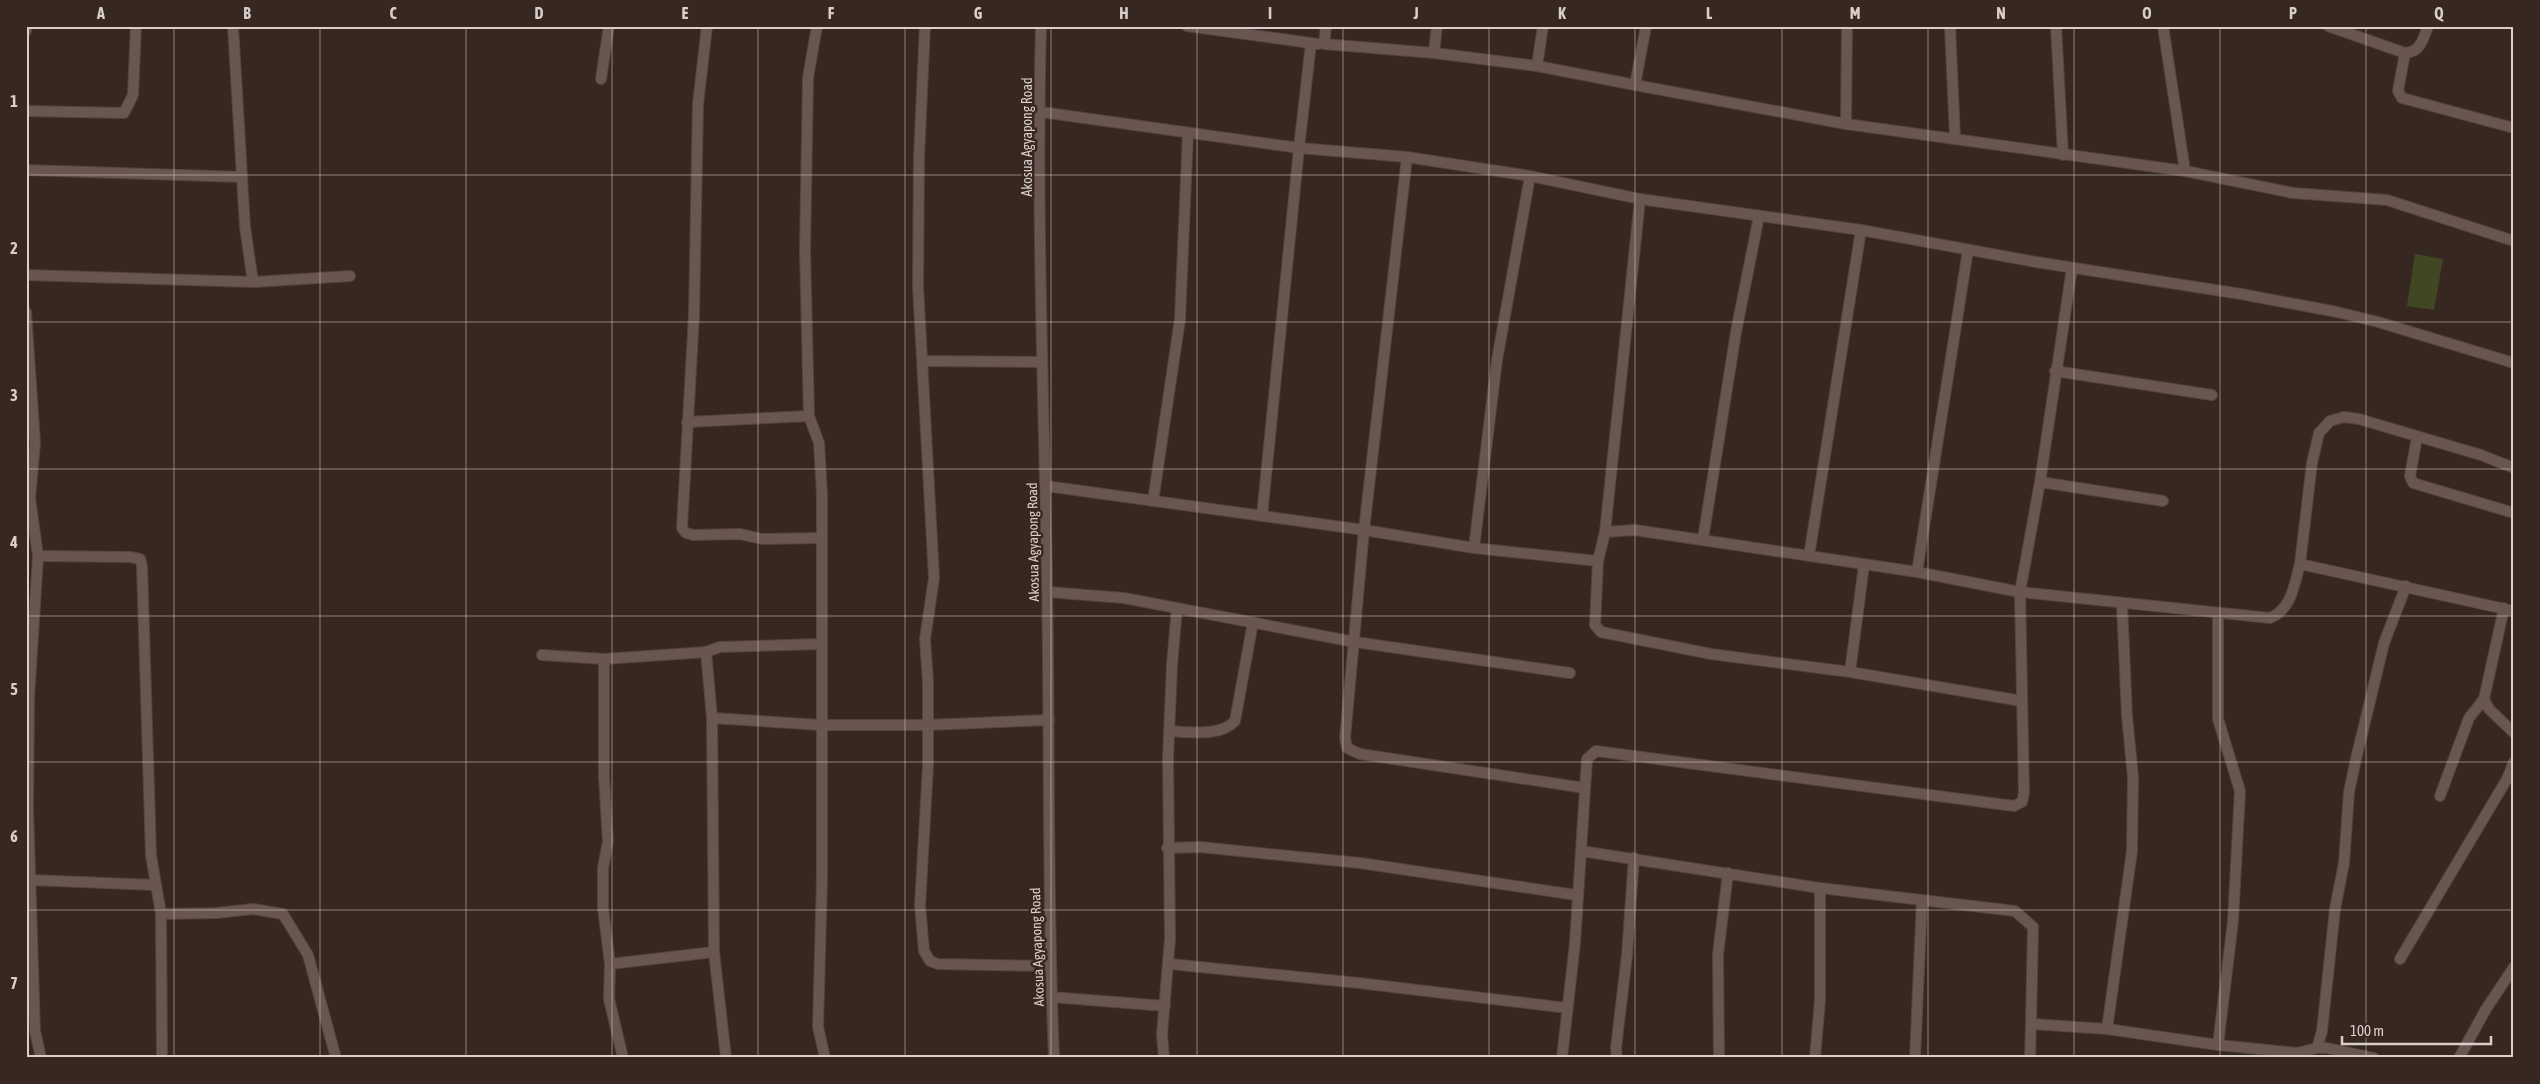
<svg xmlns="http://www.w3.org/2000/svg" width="2540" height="1084" font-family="'Asap Condensed',sans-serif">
  <rect width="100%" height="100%" fill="#372721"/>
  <path fill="#424723" d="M2415 254 2443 259 2434 310 2407 306Z"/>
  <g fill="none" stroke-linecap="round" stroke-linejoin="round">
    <defs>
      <g id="minor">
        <path d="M707 26 698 104 694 315 682 528 686 533 693 535 740 534 762 539 822 538"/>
        <path d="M817 26 808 78 805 251 809 416 819 443 822 495V878L818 1027 825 1058"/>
        <path d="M925 26 919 157 918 286 934 578 925 639 928 682V766L920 905 924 951 930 961 938 964 1051 966"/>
        <path d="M1041 26C1036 211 1044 396 1047 581 1050 740 1047 899 1054 1058"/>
        <path d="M1187 26 1318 44"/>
        <path d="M1326 26 1324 44 1434 53 1537 66 1635 85 1646 26"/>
        <path d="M1950 26 1955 137"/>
        <path d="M2056 26 2063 155"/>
        <path d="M2163 26 2185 171"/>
        <path d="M2328 26 2405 53C2421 52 2423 39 2428 26"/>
        <path d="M26 31V26"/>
        <path d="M1434 53 1437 26"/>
        <path d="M2405 53 2398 91 2402 98 2514 128"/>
        <path d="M1537 66 1543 26"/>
        <path d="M601 79 609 26"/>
        <path d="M1635 85 1846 124 2185 171 2293 193 2387 200 2514 241"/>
        <path d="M26 111 124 113 133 95 136 26"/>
        <path d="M1041 112 1299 148 1311 43"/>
        <path d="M1846 124 1847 26"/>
        <path d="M1407 157 1364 530 1345 738 1347 748 1360 754 1585 788"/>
        <path d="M26 170 242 177 233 26"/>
        <path d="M242 177 245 227 253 282"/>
        <path d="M26 275 253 282 350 276"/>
        <path d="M26 312 35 443 30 498"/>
        <path d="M923 361 1041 362"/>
        <path d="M2055 371 2212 395"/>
        <path d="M687 422 809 416"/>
        <path d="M2417 437 2410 476 2413 483 2514 513"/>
        <path d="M2040 482 2163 501"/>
        <path d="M1046 486 1364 530 1474 548 1598 561 1605 532 1635 530 1917 572 2020 592 2270 618C2292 609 2294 585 2300 564L2514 611"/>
        <path d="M26 498H30L38 556 29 698 28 809 35 1031 41 1058"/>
        <path d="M1153 501 1180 319 1188 133"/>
        <path d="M1262 516 1299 148 1407 157 1530 176 1640 199 1861 230 2036 262 2241 294 2337 312 2378 322 2514 363"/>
        <path d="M1605 532 1640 199"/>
        <path d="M1703 539 1736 332 1759 216"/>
        <path d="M1474 548 1497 360 1530 176"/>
        <path d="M38 556 130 557 140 559 142 566 151 855 161 914 162 1058"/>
        <path d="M1809 556 1861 230"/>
        <path d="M1598 561 1595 625 1601 632 1711 654 1850 672 2022 701"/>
        <path d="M2300 564 2312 463 2319 433 2330 421 2344 417 2359 419 2481 455 2514 468"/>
        <path d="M1917 572 1968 250"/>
        <path d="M1048 592 1124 598 1355 642 1570 673"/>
        <path d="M2504 608 2484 699 2489 709 2514 733"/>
        <path d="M706 652 712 718 714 952 726 1058"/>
        <path d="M542 655 604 659 706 652 720 647 821 644"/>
        <path d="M604 659V777L608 841 603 868V908L610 964"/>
        <path d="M1850 672 1864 565"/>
        <path d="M712 718 821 725H927L1049 720"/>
        <path d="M1169 731C1188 732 1221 737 1235 721L1253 622"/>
        <path d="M2440 796 2469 718 2484 699"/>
        <path d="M1167 848 1200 847 1360 863 1576 895"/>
        <path d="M1581 851 1820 888 2015 911 2033 927 2031 1024 2107 1029 2218 1045 2233 921 2240 791 2218 719V613"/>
        <path d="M31 880 155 885"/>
        <path d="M161 914 216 913 253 909 283 914 308 955 336 1058"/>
        <path d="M2400 959 2507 779 2514 762"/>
        <path d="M1170 964 1359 983 1567 1008"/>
        <path d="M1051 997 1165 1006"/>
        <path d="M2107 1029 2132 851 2133 777 2127 716 2122 604"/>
        <path d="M2218 1045 2297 1053 2317 1048 2322 1031 2335 909 2344 863 2349 792 2356 759 2384 643 2406 586"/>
        <path d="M2317 1048H2327L2374 1058"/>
        <path d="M623 1058 609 999 610 964 714 952"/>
        <path d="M1164 1058 1162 1034 1170 939 1168 758 1172 665 1177 608"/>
        <path d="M1562 1058 1575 943 1587 759 1596 751 2014 806 2022 802 2024 793 2020 592 2040 482 2072 268"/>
        <path d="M1617 1058 1616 1048 1627 955 1634 858"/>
        <path d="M1719 1058 1718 954 1728 873"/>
        <path d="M1815 1058 1820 1000V888"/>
        <path d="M1915 1058 1922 900"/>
        <path d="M2030 1058 2031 1024"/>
        <path d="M2459 1058 2486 1009 2514 967"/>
      </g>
    </defs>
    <use href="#minor" stroke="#524440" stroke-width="12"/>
    <use href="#minor" stroke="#695650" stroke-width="10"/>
  </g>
  <path fill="none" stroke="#d9ceca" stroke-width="1" stroke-opacity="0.55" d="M174 26V1058M320 26V1058M466 26V1058M612 26V1058M758 26V1058M905 26V1058M1051 26V1058M1197 26V1058M1343 26V1058M1489 26V1058M1635 26V1058M1782 26V1058M1928 26V1058M2074 26V1058M2220 26V1058M2366 26V1058M26 175H2514M26 322H2514M26 469H2514M26 616H2514M26 762H2514M26 910H2514"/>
  <g text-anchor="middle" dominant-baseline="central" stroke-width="5" stroke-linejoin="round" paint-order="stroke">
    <g font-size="14" fill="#d9ceca" stroke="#372721">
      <text transform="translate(1027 137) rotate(-90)">Akosua Agyapong Road</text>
      <text transform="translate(1033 542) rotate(-91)">Akosua Agyapong Road</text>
      <text transform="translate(1037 947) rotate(-92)">Akosua Agyapong Road</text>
    </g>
  </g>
  <rect width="2540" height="1084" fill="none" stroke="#372721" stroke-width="55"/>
  <path d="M2342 1036v8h149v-8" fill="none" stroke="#d9ceca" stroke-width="2.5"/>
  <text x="2350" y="1036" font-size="15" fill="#d9ceca" stroke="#372721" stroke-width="4" paint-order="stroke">100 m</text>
  <rect x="28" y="28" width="2484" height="1028" fill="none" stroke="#d9ceca" stroke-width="2"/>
  <g font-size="16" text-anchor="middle" font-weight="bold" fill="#d9ceca">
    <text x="101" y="19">A</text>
    <text x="247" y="19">B</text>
    <text x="393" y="19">C</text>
    <text x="539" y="19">D</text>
    <text x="685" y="19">E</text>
    <text x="831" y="19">F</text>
    <text x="978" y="19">G</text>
    <text x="1124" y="19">H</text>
    <text x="1270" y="19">I</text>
    <text x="1416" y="19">J</text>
    <text x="1562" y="19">K</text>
    <text x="1709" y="19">L</text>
    <text x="1855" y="19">M</text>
    <text x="2001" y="19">N</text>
    <text x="2147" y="19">O</text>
    <text x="2293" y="19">P</text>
    <text x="2439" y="19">Q</text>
    <text x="14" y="107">1</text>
    <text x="14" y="254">2</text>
    <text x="14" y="401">3</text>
    <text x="14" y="548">4</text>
    <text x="14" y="695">5</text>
    <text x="14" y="842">6</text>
    <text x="14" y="989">7</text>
  </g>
</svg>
